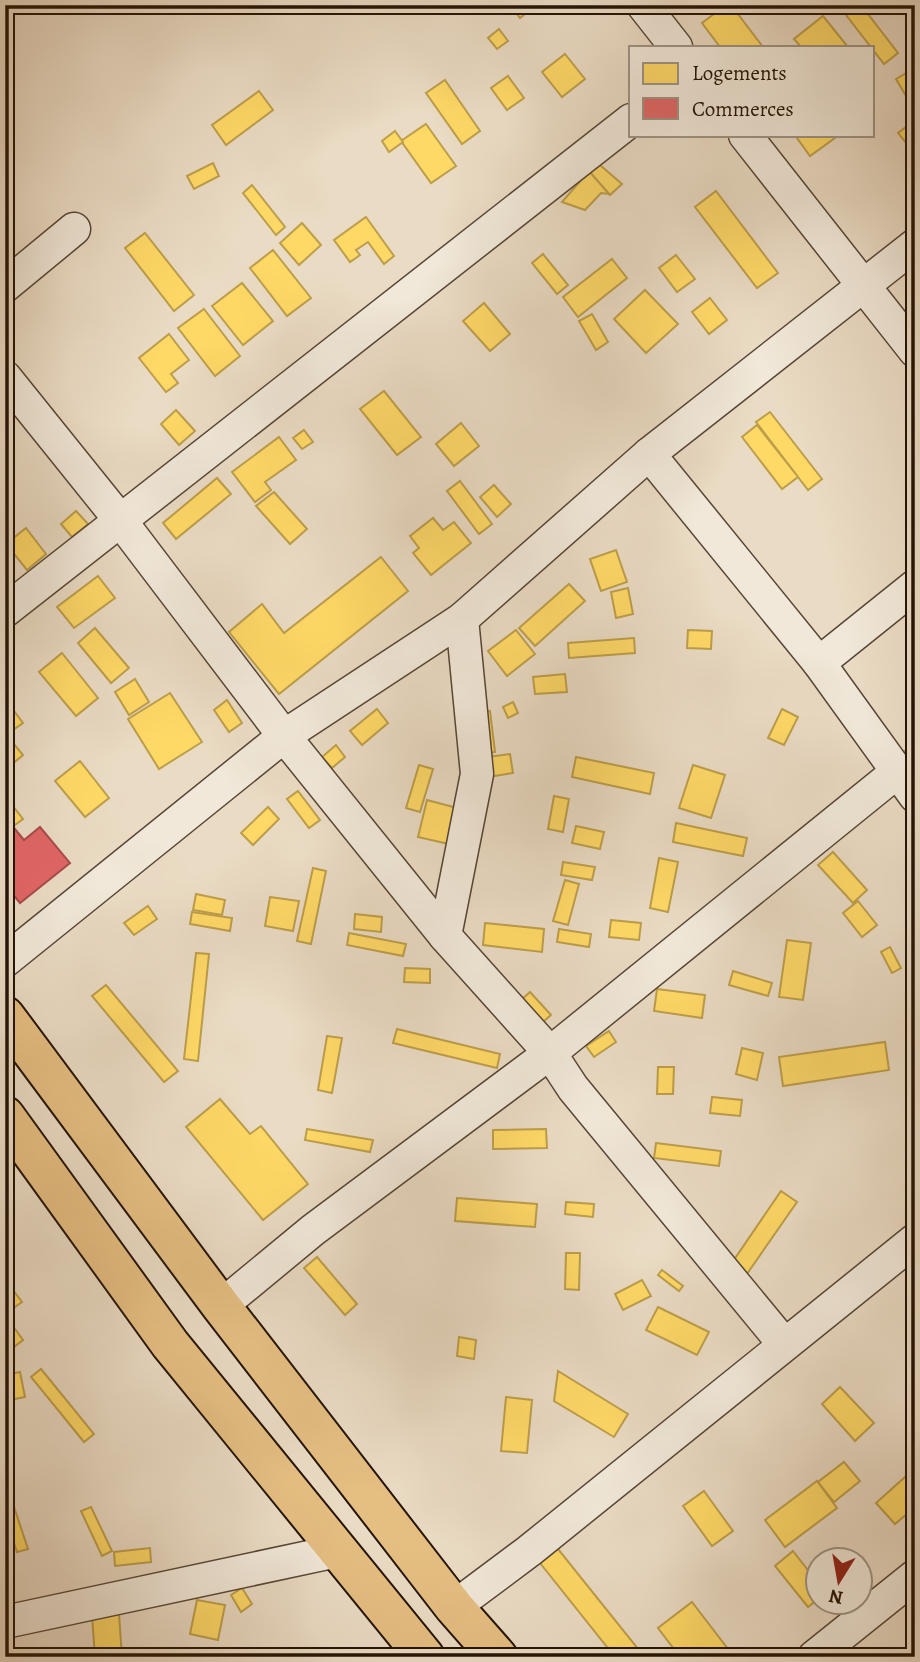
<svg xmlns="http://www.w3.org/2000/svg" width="920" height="1662" font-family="Alegreya,serif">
  <rect width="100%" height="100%" fill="#eadbc4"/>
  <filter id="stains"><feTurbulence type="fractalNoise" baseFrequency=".00286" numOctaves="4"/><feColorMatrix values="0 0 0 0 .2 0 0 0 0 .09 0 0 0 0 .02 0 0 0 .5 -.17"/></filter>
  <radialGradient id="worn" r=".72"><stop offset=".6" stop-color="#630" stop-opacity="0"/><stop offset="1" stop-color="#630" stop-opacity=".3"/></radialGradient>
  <g fill="#ffd966" stroke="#bd9e4a" stroke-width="2">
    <path d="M510 5H536L520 18Z"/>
    <path d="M726 5H731L763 47H720L702 23Z"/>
    <path d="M858 5H861L898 53 884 64 846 15Z"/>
    <path d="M823 16 848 47H801L794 39Z"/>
    <path d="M499 29 508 41 497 49 488 38Z"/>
    <path d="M565 54 585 79 562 97 542 72Z"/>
    <path d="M915 68V111L896 79Z"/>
    <path d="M508 76 524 98 507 110 491 88Z"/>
    <path d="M445 80 480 131 462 144 426 93Z"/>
    <path d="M259 91 273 110 226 145 212 125Z"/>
    <path d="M915 120V154L898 133Z"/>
    <path d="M426 124 456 166 431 183 401 141Z"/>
    <path d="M395 131 403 142 389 152 382 141Z"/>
    <path d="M801 135H839L810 156 797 138Z"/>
    <path d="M593 159 622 184 610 195 588 171Z"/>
    <path d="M213 163 219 176 194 189 187 176Z"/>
    <path d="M589 171 609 194 601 193 585 210 562 202Z"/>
    <path d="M252 185 285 227 276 235 243 193Z"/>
    <path d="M716 191 778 273 757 288 695 207Z"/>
    <path d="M366 217 394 256 384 264 368 242 356 250 360 255 350 262 334 240Z"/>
    <path d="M302 223 321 245 299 265 280 243Z"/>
    <path d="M145 233 194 295 174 311 125 248Z"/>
    <path d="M273 250 311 298 287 316 250 268Z"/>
    <path d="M543 254 568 285 557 294 532 263Z"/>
    <path d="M676 255 695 279 677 292 659 268Z"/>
    <path d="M612 259 627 278 578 317 563 297Z"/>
    <path d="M242 283 273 321 243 345 212 306Z"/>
    <path d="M645 290 678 324 646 353 614 319Z"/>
    <path d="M710 298 727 320 709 334 692 312Z"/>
    <path d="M484 303 510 334 490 351 463 321Z"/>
    <path d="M204 309 240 356 215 376 178 328Z"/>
    <path d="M592 314 608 342 596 350 579 321Z"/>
    <path d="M169 334 189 360 171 374 178 383 166 392 139 358Z"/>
    <path d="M384 391 421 437 397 455 360 409Z"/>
    <path d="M176 410 195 431 179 445 161 424Z"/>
    <path d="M770 412 822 479 808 490 756 422Z"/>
    <path d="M461 423 479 446 454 466 436 444Z"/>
    <path d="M757 425 798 477 782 489 742 437Z"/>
    <path d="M304 430 313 442 302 449 293 438Z"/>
    <path d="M279 437 296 460 265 482 271 490 255 502 232 472Z"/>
    <path d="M217 478 231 494 176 539 163 523Z"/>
    <path d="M460 481 492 524 479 534 447 491Z"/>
    <path d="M494 485 511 504 497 517 480 497Z"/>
    <path d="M274 492 307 529 290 544 256 506Z"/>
    <path d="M76 511 88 524 72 537 61 524Z"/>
    <path d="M433 518 443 530 454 522 471 543 431 575 413 553 419 548 410 536Z"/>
    <path d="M26 528 46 554 27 570 6 544Z"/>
    <path d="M616 550 627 582 601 591 590 559Z"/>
    <path d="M381 557 408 591 279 694 229 632 262 604 284 633Z"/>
    <path d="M98 576 115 598 74 628 57 607Z"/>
    <path d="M569 584 585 601 535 646 519 628Z"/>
    <path d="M628 588 633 614 616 618 611 592Z"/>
    <path d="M95 628 129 668 111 683 78 643Z"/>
    <path d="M516 630 535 654 507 676 488 651Z"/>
    <path d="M688 630 712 631 711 649 687 648Z"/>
    <path d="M634 638 635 653 569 658 568 643Z"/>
    <path d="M62 653 98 698 76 716 39 672Z"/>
    <path d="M565 674 567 692 535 694 533 677Z"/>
    <path d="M135 679 149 702 129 715 115 692Z"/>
    <path d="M170 693 202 742 159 769 128 719Z"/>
    <path d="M5 699 23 723 10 732 5 725Z"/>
    <path d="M227 700 242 723 229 732 214 710Z"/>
    <path d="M513 702 518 713 508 718 503 707Z"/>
    <path d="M377 709 388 723 362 745 350 731Z"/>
    <path d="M782 709 798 717 784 745 768 738Z"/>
    <path d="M490 711 495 752 483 754 478 712Z"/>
    <path d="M5 733 23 755 11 765 5 758Z"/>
    <path d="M915 743V757L900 769 893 760Z"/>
    <path d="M336 745 345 757 332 768 322 757Z"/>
    <path d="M510 754 513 773 482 778 480 758Z"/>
    <path d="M576 757 654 773 650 794 572 777Z"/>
    <path d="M80 761 109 798 85 817 55 781Z"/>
    <path d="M419 765 433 769 420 812 406 808Z"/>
    <path d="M693 765 725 775 711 818 679 808Z"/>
    <path d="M298 791 320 820 309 828 287 799Z"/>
    <path d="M554 796 569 799 563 832 548 829Z"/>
    <path d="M427 800 461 809 453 845 418 837Z"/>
    <path d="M9 801 23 819 15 825 5 813V803Z"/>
    <path d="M268 807 279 819 253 845 241 833Z"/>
    <path d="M676 823 747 838 743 856 673 842Z"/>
    <path d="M576 826 604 832 600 849 572 843Z"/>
    <path d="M833 852 867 890 853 903 818 865Z"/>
    <path d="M659 858 678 862 668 912 650 908Z"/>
    <path d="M563 862 595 867 592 880 561 875Z"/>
    <path d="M313 868 326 871 311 944 297 941Z"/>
    <path d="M565 880 579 884 568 925 553 921Z"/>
    <path d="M196 894 225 900 222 915 193 910Z"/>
    <path d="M270 897 299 901 293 931 265 926Z"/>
    <path d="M858 901 877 925 862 937 843 913Z"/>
    <path d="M148 906 157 919 134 935 124 923Z"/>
    <path d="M192 912 232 918 230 931 190 924Z"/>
    <path d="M355 914 382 917 381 932 354 929Z"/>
    <path d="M611 920 641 923 639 940 609 937Z"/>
    <path d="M485 923 544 929 542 952 483 945Z"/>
    <path d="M559 929 591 934 589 947 557 942Z"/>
    <path d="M349 933 406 944 403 956 347 945Z"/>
    <path d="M787 940 811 943 803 1000 779 997Z"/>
    <path d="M890 947 901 968 892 973 881 952Z"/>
    <path d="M196 953 209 954 198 1061 184 1059Z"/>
    <path d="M405 968 430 969V983L404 982Z"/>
    <path d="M733 971 772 983 768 996 729 985Z"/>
    <path d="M106 985 178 1071 164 1082 92 996Z"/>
    <path d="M657 989 705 995 702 1018 654 1011Z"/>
    <path d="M530 992 551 1015 543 1022 522 999Z"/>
    <path d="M397 1029 500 1054 497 1068 393 1043Z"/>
    <path d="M609 1031 616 1042 594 1057 586 1046Z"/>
    <path d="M327 1036 342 1038 332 1093 318 1090Z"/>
    <path d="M885 1042 889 1070 783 1086 779 1057Z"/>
    <path d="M742 1048 763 1053 757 1080 736 1074Z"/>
    <path d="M658 1067H674L673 1094H657Z"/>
    <path d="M712 1097 742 1100 740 1116 710 1113Z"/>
    <path d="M220 1099 250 1134 261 1126 308 1184 263 1220 186 1127Z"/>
    <path d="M307 1129 373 1140 370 1152 305 1140Z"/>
    <path d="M546 1129 547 1148 493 1149V1130Z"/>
    <path d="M656 1143 721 1151 719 1166 654 1158Z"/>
    <path d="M781 1191 797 1202 740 1284 725 1273Z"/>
    <path d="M457 1198 537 1204 535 1227 455 1221Z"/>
    <path d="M566 1202 594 1204 593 1217 565 1214Z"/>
    <path d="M566 1253H580L579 1290 565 1289Z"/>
    <path d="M317 1257 357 1304 345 1315 304 1268Z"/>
    <path d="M662 1270 683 1286 679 1291 658 1275Z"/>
    <path d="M642 1280 651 1296 623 1310 615 1294Z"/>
    <path d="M10 1286 22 1302 5 1314V1290Z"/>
    <path d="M658 1307 709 1332 697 1355 646 1330Z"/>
    <path d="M5 1315 23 1340 10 1350 5 1344Z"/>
    <path d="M459 1337 476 1340 474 1359 457 1356Z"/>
    <path d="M41 1369 94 1434 84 1442 31 1377Z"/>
    <path d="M558 1371 628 1414 614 1437 554 1401Z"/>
    <path d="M20 1372 25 1397 5 1401V1375Z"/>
    <path d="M840 1387 874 1423 855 1441 822 1404Z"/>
    <path d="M506 1397 532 1400 527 1453 501 1451Z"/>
    <path d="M844 1462 860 1481 834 1502 818 1482Z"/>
    <path d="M915 1468V1507L895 1524 876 1503Z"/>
    <path d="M817 1481 837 1508 785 1547 765 1520Z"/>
    <path d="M704 1491 733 1531 712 1546 683 1506Z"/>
    <path d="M13 1504 28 1549 17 1552 5 1516V1507Z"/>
    <path d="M91 1507 112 1551 102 1556 81 1511Z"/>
    <path d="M150 1548 151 1562 115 1566 114 1552Z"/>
    <path d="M558 1549 639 1650 630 1657H615L540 1563Z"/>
    <path d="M793 1551 818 1583V1599L808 1607 775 1566Z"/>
    <path d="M242 1588 252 1604 241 1612 231 1595Z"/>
    <path d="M197 1600 225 1605 218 1640 190 1634Z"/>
    <path d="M692 1602 728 1649 717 1657H680L658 1628Z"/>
    <path d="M119 1614 122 1657H95L92 1616Z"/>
  </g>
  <path fill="#e06666" stroke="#a84d4a" stroke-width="2" d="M5 817 24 840 40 827 70 863 20 903 5 885Z"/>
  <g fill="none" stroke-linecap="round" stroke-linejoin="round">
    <defs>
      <g id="minor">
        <path d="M643 5 676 47"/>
        <path d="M745 135 915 351"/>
        <path d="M5 286 74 229"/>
        <path d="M5 377 120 520 284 736 445 936 550 1053 573 1088 784 1344"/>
        <path d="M649 454 819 663 915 796"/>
        <path d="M5 611 631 120"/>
        <path d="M819 663 915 586"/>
        <path d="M445 936 477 774 462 619"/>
        <path d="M5 961 284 736 462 619 649 454 915 245"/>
        <path d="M221 1306 313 1230 550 1053 897 772"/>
        <path d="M454 1607 529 1551 915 1240"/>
        <path d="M5 1622 337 1551"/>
        <path d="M814 1657 915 1576"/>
      </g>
      <g id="highway">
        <path d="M5 1016 221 1306 454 1607 498 1657"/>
        <path d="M5 1116 170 1344 425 1657"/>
      </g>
    </defs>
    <use href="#minor" stroke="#564636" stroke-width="35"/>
    <use href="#highway" stroke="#241407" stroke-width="42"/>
    <use href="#minor" stroke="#f1e8d9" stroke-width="32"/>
    <use href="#highway" stroke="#e5be82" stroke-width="38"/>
  </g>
  <rect width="920" height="1662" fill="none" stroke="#eadbc4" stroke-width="28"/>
  <rect x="7" y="7" width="906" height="1648" fill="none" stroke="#241407" stroke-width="3.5"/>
  <rect x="14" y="14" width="892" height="1634" fill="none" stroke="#241407" stroke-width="2"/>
  <rect x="629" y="46" width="245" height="91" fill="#f1e8d9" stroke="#9f9385" stroke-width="2"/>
  <rect x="643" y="63" width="35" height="21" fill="#ffd966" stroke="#9f9385" stroke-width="2"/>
  <text x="692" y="80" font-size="21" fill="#241407">Logements</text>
  <rect x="643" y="98" width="35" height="21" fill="#e06666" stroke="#9f9385" stroke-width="2"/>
  <text x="692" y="116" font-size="21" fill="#241407">Commerces</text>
  <g transform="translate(839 1581) rotate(191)"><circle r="33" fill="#f1e8d9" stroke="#9f9385" stroke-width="2"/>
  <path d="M0-5L12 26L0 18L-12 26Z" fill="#8f2418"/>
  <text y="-10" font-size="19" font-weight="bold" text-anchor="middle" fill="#241407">N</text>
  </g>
  <rect width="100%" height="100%" filter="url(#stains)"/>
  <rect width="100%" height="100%" fill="url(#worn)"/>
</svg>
